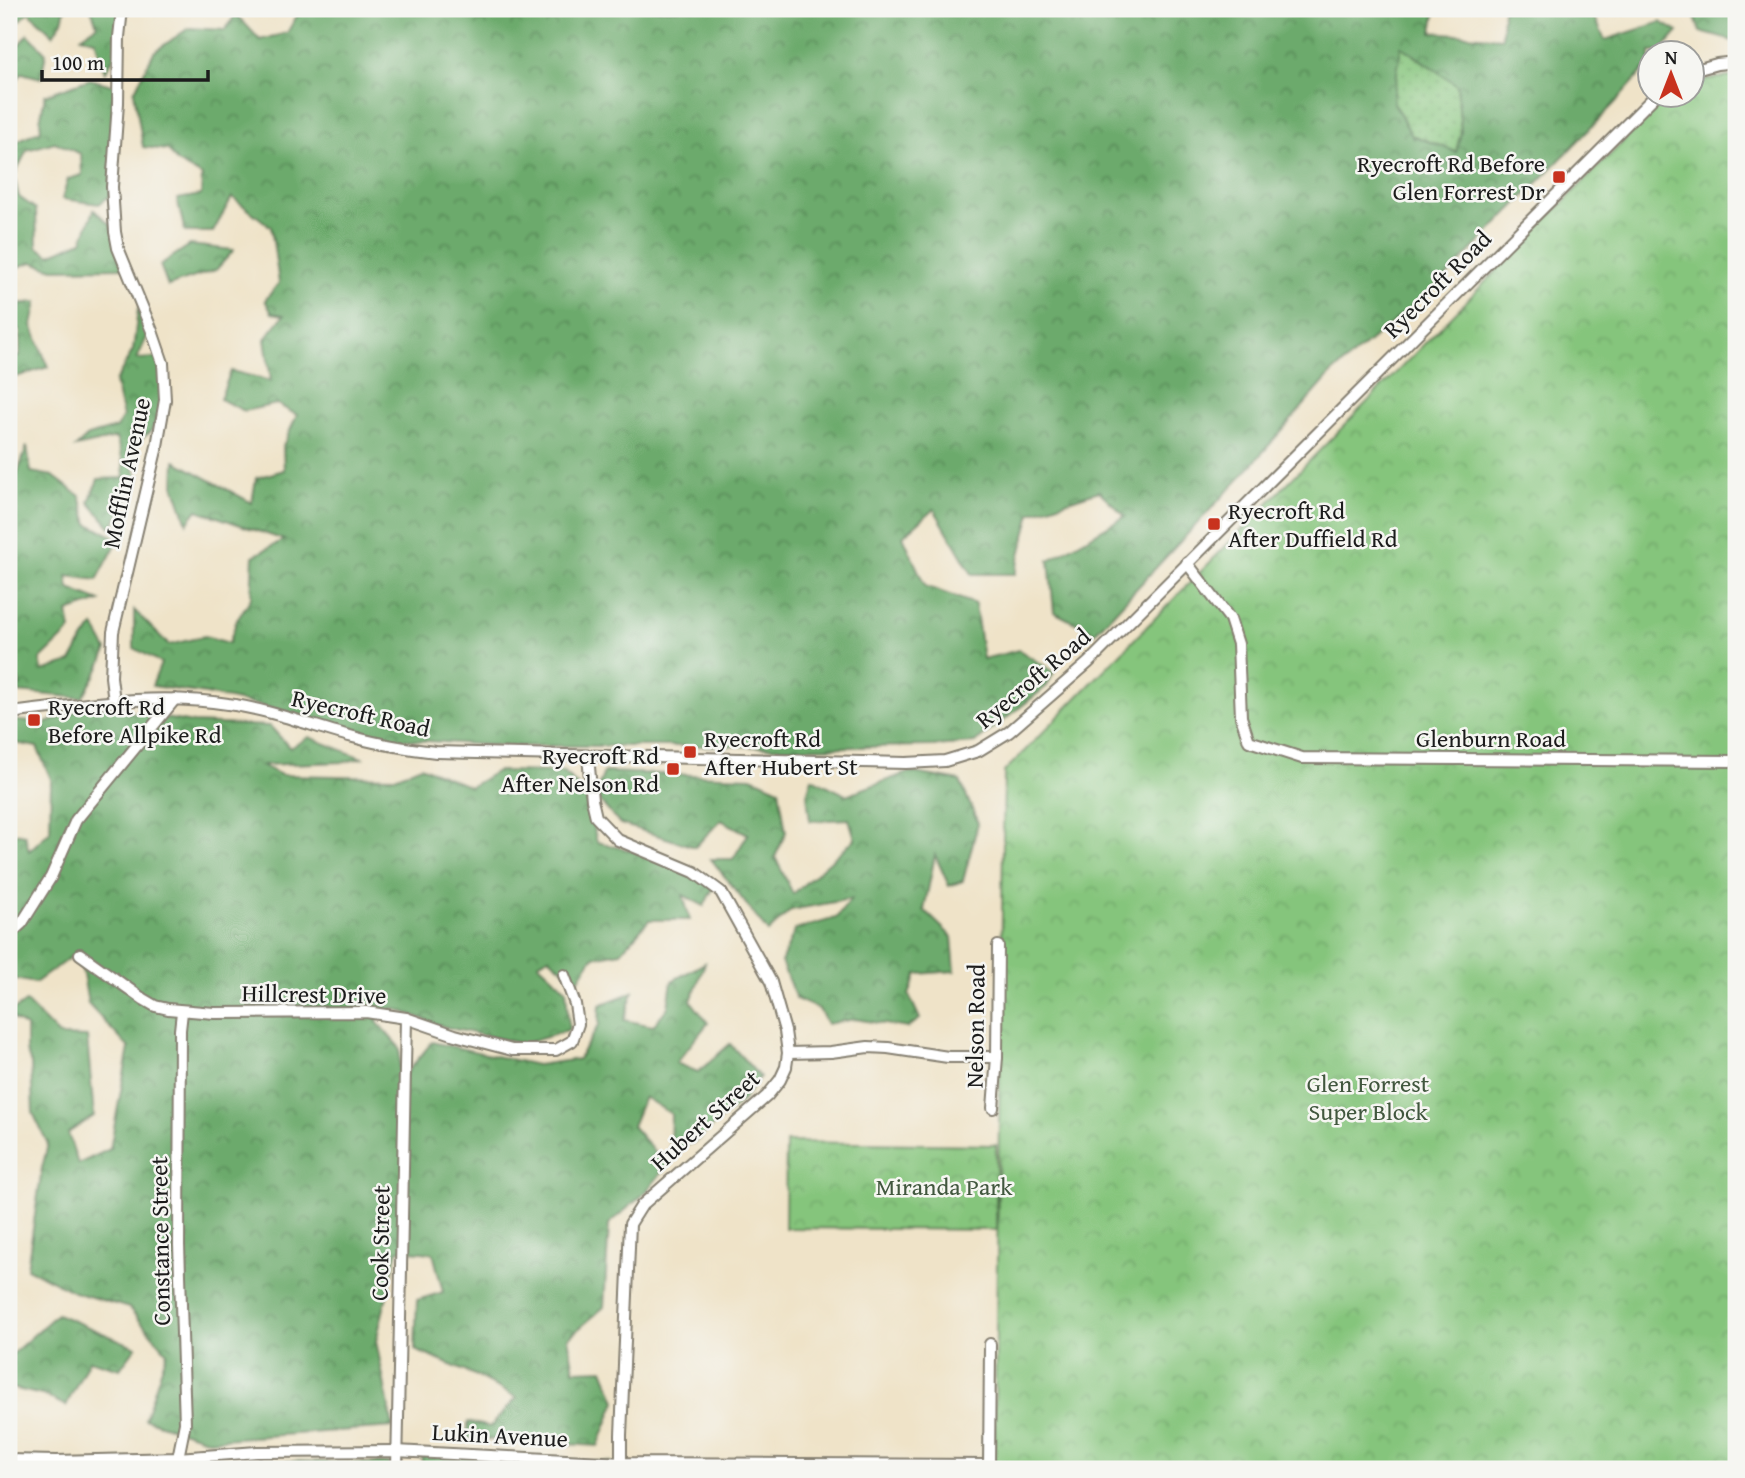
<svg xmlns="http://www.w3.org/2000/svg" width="1745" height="1478" font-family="'Gentium Book Plus',serif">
  <defs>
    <pattern id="grass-dots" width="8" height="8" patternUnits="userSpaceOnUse" patternTransform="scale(1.75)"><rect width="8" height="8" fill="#85c57c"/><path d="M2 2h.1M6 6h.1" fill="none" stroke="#72a96b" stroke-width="1.8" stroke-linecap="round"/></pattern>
    <pattern id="forest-crowns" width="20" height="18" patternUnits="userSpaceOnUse" patternTransform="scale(1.75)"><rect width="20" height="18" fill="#6caa6c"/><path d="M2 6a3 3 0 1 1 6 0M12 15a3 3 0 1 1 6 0" fill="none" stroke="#588a58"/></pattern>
    <pattern id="park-crowns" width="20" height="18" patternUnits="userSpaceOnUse" patternTransform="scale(1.75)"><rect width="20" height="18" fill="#85c57c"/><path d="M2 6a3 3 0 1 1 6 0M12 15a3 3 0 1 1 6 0" fill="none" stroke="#72a96b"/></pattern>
  </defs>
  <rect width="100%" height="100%" fill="#f6f6f2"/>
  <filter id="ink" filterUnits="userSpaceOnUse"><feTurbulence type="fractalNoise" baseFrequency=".0143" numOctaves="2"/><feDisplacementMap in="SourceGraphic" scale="14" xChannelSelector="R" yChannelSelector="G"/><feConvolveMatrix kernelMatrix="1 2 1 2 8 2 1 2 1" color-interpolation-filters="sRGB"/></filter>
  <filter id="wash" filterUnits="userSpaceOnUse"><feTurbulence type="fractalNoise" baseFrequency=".00686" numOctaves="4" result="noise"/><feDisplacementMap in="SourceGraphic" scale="28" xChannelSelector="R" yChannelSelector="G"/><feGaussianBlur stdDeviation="1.57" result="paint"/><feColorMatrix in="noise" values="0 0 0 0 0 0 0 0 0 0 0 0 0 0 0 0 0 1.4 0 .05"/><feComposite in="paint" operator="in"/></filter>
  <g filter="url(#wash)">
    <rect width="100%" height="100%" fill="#efe3c8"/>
    <path fill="url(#grass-dots)" stroke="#50704c" stroke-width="2" d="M1400 46 1457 84 1461 132 1456 152 1415 136 1413 139 1393 101Z"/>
    <g fill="url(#forest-crowns)" stroke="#446344" stroke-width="2" fill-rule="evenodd">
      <path d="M12 9H65L62 21 53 35 29 12 15 25Z"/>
      <path d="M91 9H125C123 35 119 50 105 73L95 40 81 37 97 25Z"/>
      <path d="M285 9H1436L1432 32 1502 38 1503 9H1601L1594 16 1605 40 1661 22 1678 32 1660 52H1650V63L1614 104 1443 280 1332 373 1250 467 1095 633 1054 612 1049 560 1125 516 1099 491 1031 513 1015 574H972L934 509 903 536 925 586 975 604 983 659 1019 650 1054 672 1047 686 975 743 934 746 786 748 736 746H504L394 739 289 712 206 694 152 686 161 663 134 648V610L169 645 205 636 229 643 237 620 251 598 253 556 284 540 197 510 187 523 174 485 175 461 252 503 256 478 284 470 283 446 297 415 277 404 244 411 220 399 231 371 271 381 265 339 284 315 272 313 265 300 279 283 271 227 232 197 213 232H185L177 199 201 195 202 176 177 162 168 150 143 147 134 92 154 52 189 28 225 30 236 14 260 40 287 33 298 14ZM1401 46 1457 85 1461 132 1456 152 1414 136 1413 138 1393 101Z"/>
      <path d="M1692 9H1736V42L1700 32Z"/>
      <path d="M28 34 46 53 41 78 22 73 9 91V70L13 51Z"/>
      <path d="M90 79 116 86 110 196 99 204 62 199 68 179 82 175 81 154 55 142 27 150 14 176 19 197 36 209 37 247 50 255 82 241 94 210 112 226 123 268 53 269 32 262 9 270V135L17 141 41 130 40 121 45 95Z"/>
      <path d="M190 245 234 250 216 270 168 286 160 265Z"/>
      <path d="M14 285 13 304 37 302 32 325 48 367 16 377 9 375V356H20V330L9 327V290Z"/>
      <path d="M138 309 150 330 137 359 156 358 168 390 152 430 127 452 139 480 111 528 89 502 98 479 124 478 123 462 116 438 76 447 88 436 116 428 123 417 115 382 133 350Z"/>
      <path d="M27 446 31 472 53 476 80 496 88 524 119 539 97 580 67 576 69 589 100 601 68 612 71 630 40 660 42 671 71 662 84 638 94 626 107 650 99 669 82 698 16 692 20 684 12 661H9V481H15Z"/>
      <path d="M93 705 193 723 270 726 290 748 309 737 362 758 345 762 261 765 281 775 395 777 421 766 470 787 497 771 564 772 585 793 597 842 648 855 714 886 704 906 683 895 690 920H649L621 952 593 957 577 982 549 957 538 963 566 989 569 1030 524 1044 445 1027 393 1008 376 1021 400 1048 399 1082 432 1042 537 1065 578 1059 599 1025 600 1005 633 992 624 1020 653 1026 668 1007 672 981 705 963 691 1001 708 1023 676 1063 698 1072 730 1044 760 1077 743 1100 695 1142 670 1152 671 1114 644 1097 632 1126 667 1166 645 1193 609 1224 604 1307 568 1338 574 1370 603 1369 616 1401 598 1446 467 1438 468 1422 490 1427 517 1398 479 1377 415 1350 417 1300 443 1292 433 1253 398 1250 376 1341 393 1427 209 1440 145 1419 167 1352 129 1308 74 1292 27 1268 42 1168 48 1144 33 1113 31 1064 26 1051V1027L9 1016V1013L26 1002 60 1036 87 1037 94 1116 68 1133 78 1164 110 1149 129 1048 88 1004 79 951 35 983 9 978V832L25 835 29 851 50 831 51 779 37 747 9 742V720L46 723Z"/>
      <path d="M604 772 752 777 779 789 786 832 775 857 793 894 855 839 849 819 810 821 807 794 812 778 846 795 910 772 960 781 978 823 963 881 949 886 935 855 924 910 952 937 955 971 917 974 909 995 920 1019 907 1028 855 1019 827 1024 819 1009 796 999 781 962 795 930 836 918 851 899 791 910 768 932 711 859H733L748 834 721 820 695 847 620 824 595 796Z"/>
      <path d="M57 1314 136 1347 120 1369 89 1360 66 1406 46 1396 12 1388 9 1393V1357Z"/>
      <path d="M422 1455 610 1462 612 1469H421Z"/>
      <path d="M204 1459 400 1464 395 1469H190Z"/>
    </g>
    <g fill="url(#park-crowns)" stroke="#50704c" stroke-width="2">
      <path d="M1736 76V1469H994L1004 772 1653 111 1681 95 1692 94 1693 88 1708 79Z"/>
      <path d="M786 1142 996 1145V1230L785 1228Z"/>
    </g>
  </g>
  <g filter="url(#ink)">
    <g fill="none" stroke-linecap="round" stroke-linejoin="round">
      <defs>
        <g id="minor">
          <path d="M1692 71 1717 64 1736 62"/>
          <path d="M1187 563 1230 619 1238 644 1241 717 1249 741 1302 758 1736 761"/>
          <path d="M114 701 111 677 113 632 157 446 165 400 163 363 152 331 118 248 115 232 112 187 118 103 119 37 122 9"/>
          <path d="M9 713C81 705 155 692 228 704 272 710 314 727 357 738 383 745 410 749 436 752L906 763 945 761 978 751 1009 732 1088 663 1657 94"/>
          <path d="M588 756 592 800 596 817 618 840 694 872 721 892 771 982 785 1031 788 1053 786 1067 780 1080 767 1096 642 1205 630 1224 621 1435V1469"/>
          <path d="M9 935 22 923 51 877 76 820 175 699"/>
          <path d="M80 954 143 999 155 1006 168 1009 214 1013 366 1012 406 1018 455 1035 512 1050H556L572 1041 578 1024 575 1004 564 975"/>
          <path d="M788 1053 831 1052 868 1047 888 1048 948 1057H997"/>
          <path d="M993 1108 997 1057 998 946"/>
          <path d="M9 1460 56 1461 178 1458 257 1452 396 1451 622 1463 989 1465"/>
          <path d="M178 1469V1458L185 1423 179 1245 180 1030 182 1012"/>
          <path d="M397 1469 406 1018"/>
          <path d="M989 1469 990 1344"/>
        </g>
      </defs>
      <use href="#minor" stroke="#868072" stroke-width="14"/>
      <use href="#minor" stroke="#fff" stroke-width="10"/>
    </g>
  </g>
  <g fill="#c8321e" stroke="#f6f6f2" stroke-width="2.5">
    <rect x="1552" y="170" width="14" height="14" rx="3.5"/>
    <rect x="1207" y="517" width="14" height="14" rx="3.5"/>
    <rect x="27" y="713" width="14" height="14" rx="3.5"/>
    <rect x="683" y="745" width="14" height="14" rx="3.5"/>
    <rect x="666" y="762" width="14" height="14" rx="3.5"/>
  </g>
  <g text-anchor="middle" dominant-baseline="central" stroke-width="5" stroke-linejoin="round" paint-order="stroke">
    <g font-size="24" fill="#1c1c1c" stroke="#f6f6f2" text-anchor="start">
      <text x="1545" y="163" text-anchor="end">Ryecroft Rd Before<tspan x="1545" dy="28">Glen Forrest Dr</tspan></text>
      <text x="1228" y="510">Ryecroft Rd<tspan x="1228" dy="28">After Duffield Rd</tspan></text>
      <text x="48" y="706">Ryecroft Rd<tspan x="48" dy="28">Before Allpike Rd</tspan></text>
      <text x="704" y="738">Ryecroft Rd<tspan x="704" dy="28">After Hubert St</tspan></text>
      <text x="659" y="755" text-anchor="end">Ryecroft Rd<tspan x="659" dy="28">After Nelson Rd</tspan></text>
    </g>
    <g font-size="24" fill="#1c1c1c" stroke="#f6f6f2">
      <text transform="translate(1437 284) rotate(-45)">Ryecroft Road</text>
      <text transform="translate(126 473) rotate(-78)">Mofflin Avenue</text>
      <text transform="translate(1033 678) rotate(-40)">Ryecroft Road</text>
      <text transform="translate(361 713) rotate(13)">Ryecroft Road</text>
      <text x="1491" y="738">Glenburn Road</text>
      <text transform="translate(314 994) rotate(1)">Hillcrest Drive</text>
      <text transform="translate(975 1026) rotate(-89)">Nelson Road</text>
      <text transform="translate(705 1120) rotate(-42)">Hubert Street</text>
      <text transform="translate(160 1241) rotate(-91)">Constance Street</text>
      <text transform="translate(380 1243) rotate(-89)">Cook Street</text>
      <text transform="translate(500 1435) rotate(3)">Lukin Avenue</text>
    </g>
    <g font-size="24" fill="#41573e" stroke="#f6f6f2">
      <text x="1368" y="1083">Glen Forrest<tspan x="1368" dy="28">Super Block</tspan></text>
      <text x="944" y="1186">Miranda Park</text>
    </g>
  </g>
  <rect width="1745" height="1478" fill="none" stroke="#f6f6f2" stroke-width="35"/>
  <g transform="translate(1671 74)"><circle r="33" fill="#f6f6f2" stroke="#9f9f9c" stroke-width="2"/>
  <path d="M0-5L12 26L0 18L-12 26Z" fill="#c8321e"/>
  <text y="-10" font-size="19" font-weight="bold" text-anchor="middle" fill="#1c1c1c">N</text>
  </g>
  <path d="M42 70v10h166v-10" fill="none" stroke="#1c1c1c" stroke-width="3.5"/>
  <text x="52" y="70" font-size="21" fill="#1c1c1c" stroke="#f6f6f2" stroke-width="5" paint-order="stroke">100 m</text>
</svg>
